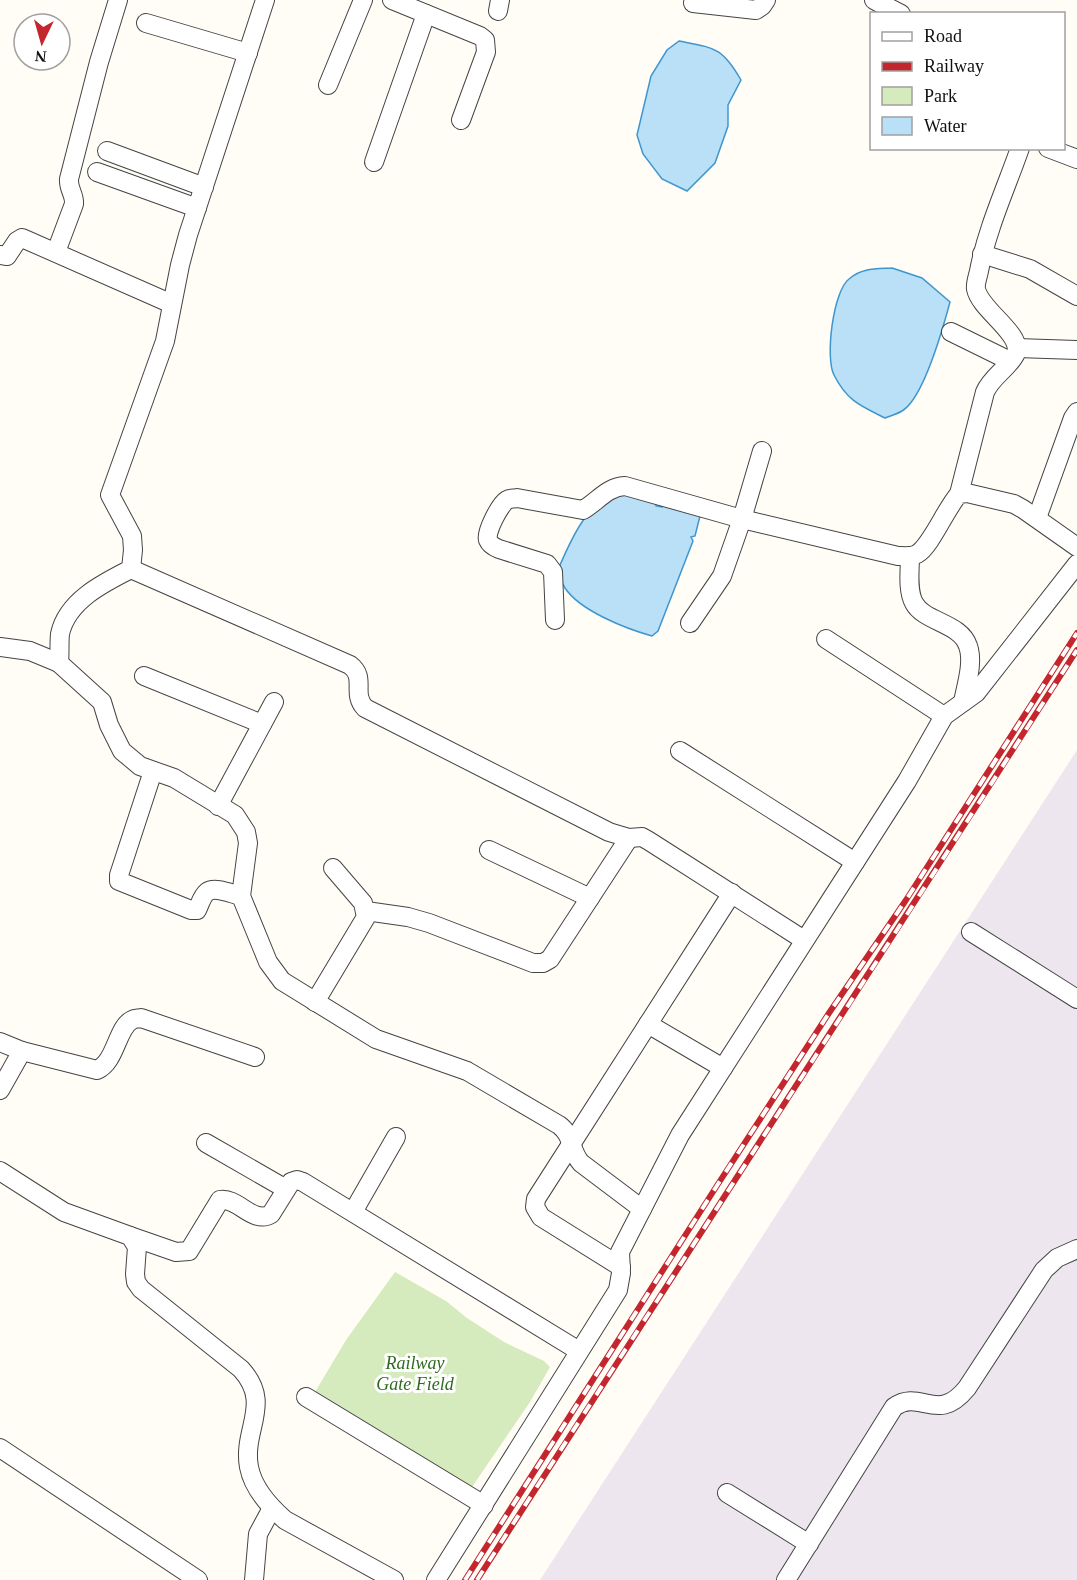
<svg xmlns="http://www.w3.org/2000/svg" width="1077" height="1580" font-family="Georgia,serif">
  <rect width="100%" height="100%" fill="#fffdf5"/>
  <path fill="#eee6ef" d="M1077 750V1580H540Z"/>
  <path fill="#d5ebbd" d="M395 1272 446 1301 467 1318 504 1342 544 1361 550 1367 530 1402 470 1490 315 1392 346 1340Z"/>
  <g fill="#b9e0f7" stroke="#3f96cf" stroke-width="1.5">
    <path d="M679 41C715 48 722 47 741 80L728 105V126L715 163 687 191 662 179 643 154 637 135 651 76 667 50Z"/>
    <path d="M892 268 922 278 950 302C943 328 924 398 902 411 897 414 890 416 885 418 861 406 847 401 834 375 825 358 833 291 849 279 862 268 875 269 892 268Z"/>
    <path d="M623 492 657 501 656 506 662 507 663 504 701 512 695 536 691 537 693 541 658 631 652 636C627 629 580 611 565 588 562 583 559 577 557 572 570 542 587 498 623 492Z"/>
  </g>
  <g fill="none" stroke-linecap="round" stroke-linejoin="round">
    <defs>
      <g id="minor">
        <path d="M265 0 188 235 180 265 165 341 110 495 132 536 133 550 131 569C103 583 67 601 60 634 59 643 60 654 59 663L102 702 109 725 122 751 140 766 174 778 235 815 246 832 248 843 241 896 268 962 282 981 376 1039 467 1071 559 1125C573 1135 570 1151 581 1163L642 1209"/>
        <path d="M392 0 480 36 485 40 486 52 461 120"/>
        <path d="M874 0 901 14"/>
        <path d="M693 3 756 10 762 6 766 0"/>
        <path d="M498 11 500 0"/>
        <path d="M146 23 248 53"/>
        <path d="M328 85 363 0"/>
        <path d="M1048 148 1077 159"/>
        <path d="M107 151 204 187"/>
        <path d="M374 162 426 14"/>
        <path d="M97 172 197 208"/>
        <path d="M56 252 74 204C75 195 68 189 69 179L99 62 118 0"/>
        <path d="M982 254 1030 269 1077 296"/>
        <path d="M0 255 7 256 17 241 22 238 172 304"/>
        <path d="M951 332 1010 361"/>
        <path d="M1017 348 1077 350"/>
        <path d="M959 494 985 392C992 376 1010 367 1016 353 1023 334 980 310 976 289 975 284 978 276 979 271 987 229 1006 188 1020 148"/>
        <path d="M1037 518 1073 418 1077 412"/>
        <path d="M910 556C910 570 907 590 914 603 924 622 961 623 968 646 974 662 966 686 963 702"/>
        <path d="M131 569 350 665C367 678 351 693 365 708L609 832 629 838 642 837 649 841 804 940"/>
        <path d="M555 620 553 572 547 564 499 549C494 547 490 545 488 540 485 533 500 504 507 500 510 498 514 499 517 498L583 510C598 501 607 487 625 486L742 519 898 556C904 556 912 557 917 554 931 546 946 508 959 494L967 493 1014 504 1023 509 1077 547"/>
        <path d="M690 623 722 576 742 519 762 451"/>
        <path d="M826 639 944 716"/>
        <path d="M0 647 30 651 59 663"/>
        <path d="M144 676 262 724"/>
        <path d="M680 751 855 862"/>
        <path d="M153 771 119 875V881L191 910H197C200 904 202 896 207 892 215 886 232 894 241 896"/>
        <path d="M218 806 274 702"/>
        <path d="M489 850 590 898"/>
        <path d="M366 911 408 917 429 923 533 963H543L550 959 629 838"/>
        <path d="M971 932 1077 999"/>
        <path d="M315 1002 366 917 363 903 333 868"/>
        <path d="M648 1024 723 1068"/>
        <path d="M0 1042 22 1051 97 1070C116 1062 117 1027 132 1020 135 1018 138 1019 141 1018L255 1057"/>
        <path d="M0 1090 22 1051"/>
        <path d="M206 1143 286 1189"/>
        <path d="M0 1171 64 1212 130 1236 137 1247 135 1274 136 1282 141 1289 241 1369C273 1404 242 1429 249 1467 253 1488 269 1506 285 1520L394 1580"/>
        <path d="M353 1212 396 1137"/>
        <path d="M130 1236 176 1252 189 1251 220 1200C238 1197 253 1225 271 1214L291 1182 297 1180 303 1182 579 1351"/>
        <path d="M621 1267 541 1217 535 1207 536 1199 732 893"/>
        <path d="M306 1397 484 1505"/>
        <path d="M0 1448 198 1580"/>
        <path d="M727 1493 809 1544"/>
        <path d="M254 1580 258 1534 272 1508"/>
        <path d="M436 1580 618 1290 621 1273 620 1252 680 1135 907 781 944 716 976 693 1077 564"/>
        <path d="M786 1580 894 1407C921 1388 937 1425 967 1388L1044 1270 1057 1258 1077 1249"/>
      </g>
    </defs>
    <use href="#minor" stroke="#444" stroke-width="20"/>
    <use href="#minor" stroke="#fff" stroke-width="18"/>
    <defs>
      <g id="rail">
        <path d="M465 1580 718 1184 829 1013 906 900 1077 633"/>
        <path d="M477 1580C676 1270 878 961 1077 650"/>
      </g>
    </defs>
    <use href="#rail" stroke="#c4262e" stroke-width="6"/>
    <use href="#rail" stroke="#fff" stroke-width="4" stroke-dasharray="11" stroke-linecap="butt"/>
  </g>
  <g text-anchor="middle" dominant-baseline="central" stroke-width="6" stroke-linejoin="round" paint-order="stroke">
    <g font-size="18" font-style="italic" fill="#2f6b1f" stroke="#fff">
      <text x="415" y="1363">Railway<tspan x="415" dy="21">Gate Field</tspan></text>
    </g>
  </g>
  <rect x="870" y="12" width="195" height="138" fill="#ffffff" stroke="#a0a0a0" stroke-width="1.5"/>
  <rect x="882" y="32" width="30" height="9" fill="#ffffff" stroke="#a0a0a0" stroke-width="1.5"/>
  <text x="924" y="42" font-size="18" fill="#111111">Road</text>
  <rect x="882" y="62" width="30" height="9" fill="#c4262e" stroke="#a0a0a0" stroke-width="1.5"/>
  <text x="924" y="72" font-size="18" fill="#111111">Railway</text>
  <rect x="882" y="87" width="30" height="18" fill="#d5ebbd" stroke="#a0a0a0" stroke-width="1.5"/>
  <text x="924" y="102" font-size="18" fill="#111111">Park</text>
  <rect x="882" y="117" width="30" height="18" fill="#b9e0f7" stroke="#a0a0a0" stroke-width="1.5"/>
  <text x="924" y="132" font-size="18" fill="#111111">Water</text>
  <g transform="translate(42 42) rotate(185)"><circle r="28" fill="#ffffff" stroke="#a0a0a0" stroke-width="1.5"/>
  <path d="M0-4.5L10 22L0 15L-10 22Z" fill="#c4262e"/>
  <text y="-9" font-size="16" font-weight="bold" text-anchor="middle" fill="#111111">N</text>
  </g>
</svg>
